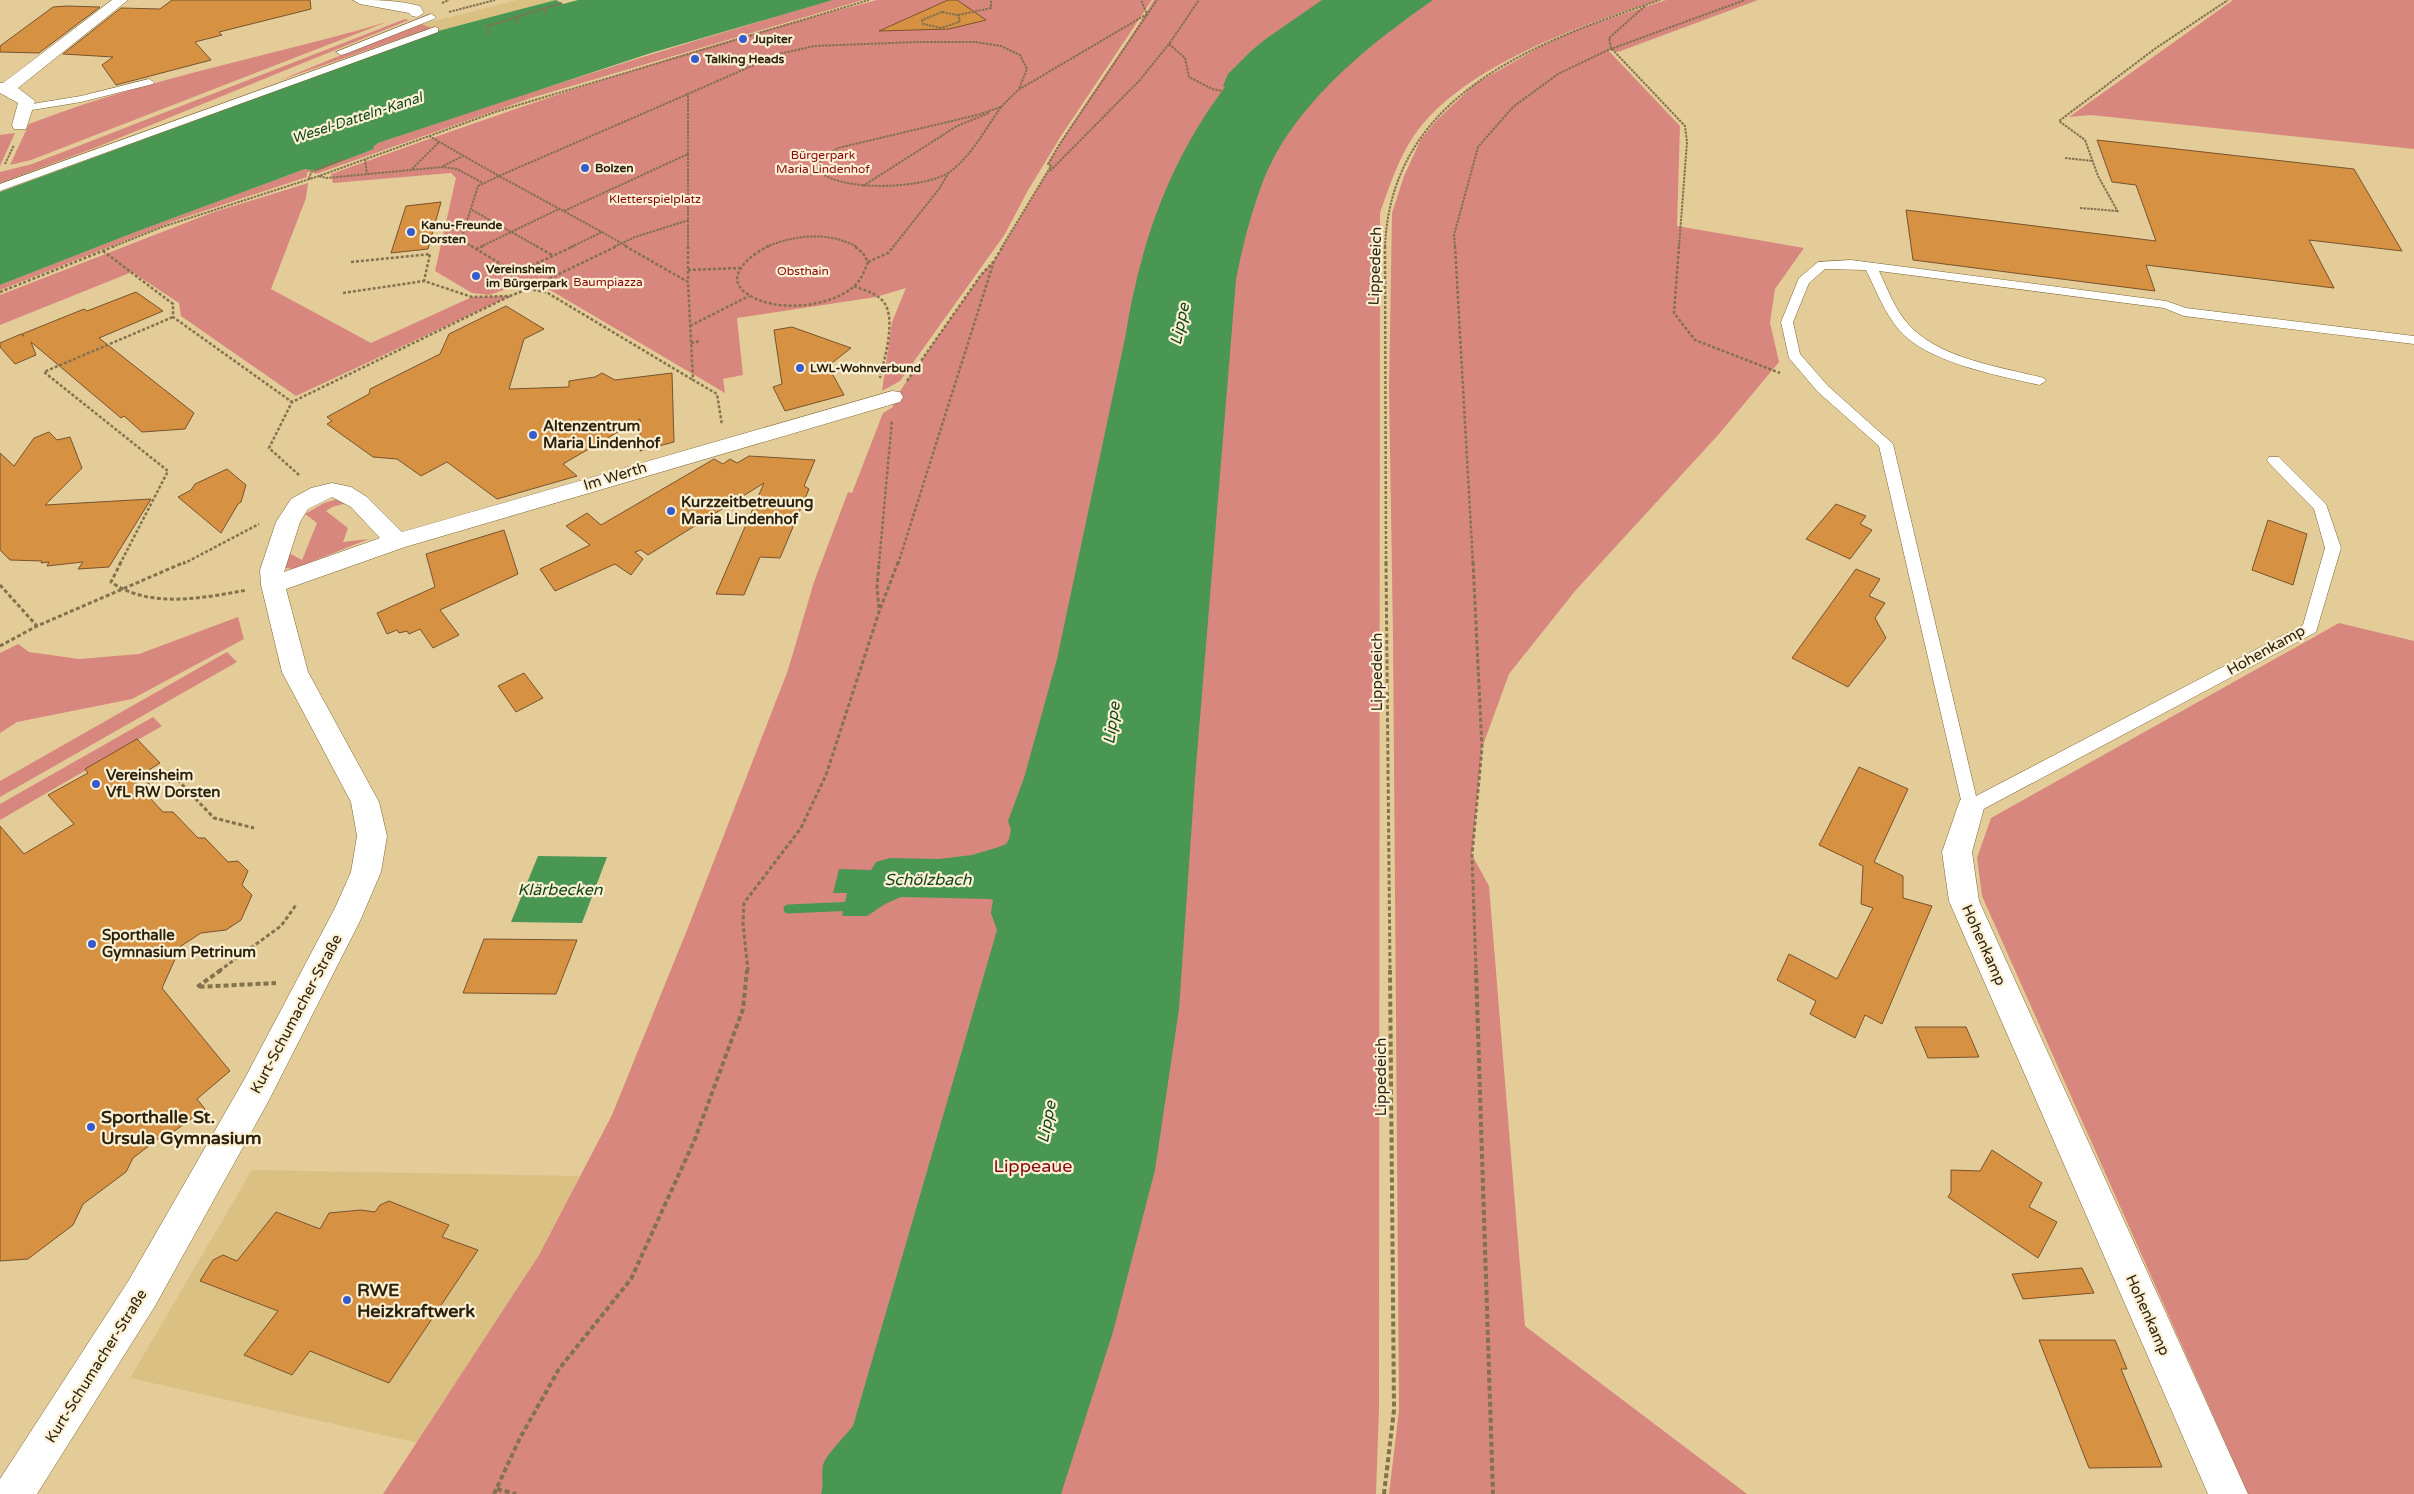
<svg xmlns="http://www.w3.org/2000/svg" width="2414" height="1494" font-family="'Varela Round',sans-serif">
  <rect width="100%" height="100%" fill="#e4cc98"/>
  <g fill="#dbc084">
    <path d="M517 0H556L438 31 422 24Z"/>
    <path d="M252 1170 580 1176 539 1255 418 1443 130 1378Z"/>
  </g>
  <g fill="#d8877f">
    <path d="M833 0H863L531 98 316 174 312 172 374 149 372 147 378 143C529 92 680 44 833 0Z"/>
    <path d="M877 0H1152L1061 136 1027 192 1005 234 900 381 882 391 892 322 906 288 876 297 737 318 743 375 723 379 725 393 533 280 489 295 472 293 435 271 456 178 451 173 333 183 331 174C511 109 692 47 877 0Z"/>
    <path d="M1154 0H1658C1581 25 1460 67 1413 137 1398 160 1389 187 1380 213L1379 1408 1376 1494H383L539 1255 612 1115 689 925 788 670 814 582 848 492 852 493 883 413 893 407 892 397 900 391 981 275 994 261 1051 166 1048 164C1080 108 1120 56 1154 0Z"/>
    <path d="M1666 0H1758L1618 52 1608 50 1680 126 1677 226 1804 248 1775 289 1770 323 1779 362 1719 434 1575 591 1509 674 1482 748 1472 855 1489 886 1525 1326 1747 1494H1389L1399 1410 1393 637 1389 387 1392 213 1404 176 1421 139 1438 119 1475 84 1540 47 1578 29Z"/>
    <path d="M2233 0H2414V149L2091 115 2069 117Z"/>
    <path d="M405 19 409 20 97 147 0 183V172L32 164Z"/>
    <path d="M387 22 31 160 10 165 29 124C145 79 268 57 387 22Z"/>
    <path d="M422 24 431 28 278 81 407 28Z"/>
    <path d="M15 133 0 166V135Z"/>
    <path d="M305 169H314L307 173V177L177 220 0 290V285L133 233Z"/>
    <path d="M308 183 306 198 271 289 371 343 472 297 510 296 296 396 181 316 179 303 132 272 0 325V295L211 213Z"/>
    <path d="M341 498 347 503 332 507 326 511 348 528 343 542 369 539 293 569 280 567 287 552 302 560 317 523 305 514 324 503Z"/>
    <path d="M238 617 244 639 132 699 17 722 0 733V653L18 644 29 652 79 659 139 654Z"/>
    <path d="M2339 623 2414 641V1494H2248L1982 896 1977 858 1991 818Z"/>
    <path d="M227 652 237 662 0 797V781Z"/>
    <path d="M153 717 162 726 0 820V804Z"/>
  </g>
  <g fill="#4a9653">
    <path d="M556 0 563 4 578 0H833L651 53 378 143 373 147 374 149 316 171 305 169 133 233 0 285V192L438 31Z"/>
    <path d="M1322 0H1433C1368 45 1293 105 1263 181 1251 213 1242 247 1236 280L1195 779 1179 1009 1155 1170 1113 1332 1061 1494H821C824 1484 821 1475 823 1465 826 1455 845 1436 853 1426L997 930 991 913 993 900 990 899 901 897 885 904 867 916H842L847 893H833L839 869 871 870 876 862 890 858 939 859 972 855 999 847 1006 844 1009 839 1011 830 1008 821 1024 778 1057 659 1125 338C1140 245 1168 163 1225 87L1223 86 1228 74 1251 51 1267 38Z"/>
    <path d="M538 856 607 857 582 923 511 922Z"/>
  </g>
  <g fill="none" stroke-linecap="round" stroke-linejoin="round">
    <path stroke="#4a9653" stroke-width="9" d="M788 909 855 906"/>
  </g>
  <g fill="#d79143" stroke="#78532c">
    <path d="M172 0H310L311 9 219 32 222 35 195 42 211 60 116 85 102 65 113 57 63 54 121 8 160 9Z"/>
    <path d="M948 0H957L986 20 949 29 879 31Z"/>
    <path d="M67 6 100 7 39 53 0 52V46L53 7Z"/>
    <path d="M2097 140 2354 169 2402 251 2309 240 2334 288 2146 265 2155 291 1913 260 1906 210 2156 241 2136 185 2112 182Z"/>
    <path d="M441 202 428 249 391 253 406 206Z"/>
    <path d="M136 292 163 311 99 338 194 413 185 429 142 432 124 416 121 418 31 342 36 355 15 364 0 347V343L21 334 24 336 22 334 84 309 87 311Z"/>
    <path d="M506 306 544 329 524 339 509 389 569 387V381L595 377 602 373 615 380 672 373 674 442 640 451V419L563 464 577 476 497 499 447 462 421 476 397 459 373 457 327 424 332 421 327 417 369 394 370 389 440 354 449 334Z"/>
    <path d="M792 327 851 348 828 366 844 395 785 411 773 387 782 384 774 330Z"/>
    <path d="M49 432 57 440 70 437 82 468 45 505 151 499 109 567 78 569 83 562 47 566 49 562 41 563 42 561 10 560 0 550V453L14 466 34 438Z"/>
    <path d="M749 456 815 460 804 486 809 489 780 558 760 557 744 595 716 594 764 483 648 555 641 550 635 552 643 559 631 575 615 564 555 591 540 569 590 545 566 526 587 513 601 525 714 459 723 464 730 459 737 463Z"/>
    <path d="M227 469 246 485 241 502 238 504 221 533 178 497 191 490 195 484Z"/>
    <path d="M1836 504 1866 516 1860 524 1872 530 1850 559 1806 539Z"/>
    <path d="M2268 520 2307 534 2293 585 2252 570Z"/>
    <path d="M504 530 518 574 440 610 459 635 433 648 420 629 409 634 407 631 399 633 397 630 387 634 377 613 435 587 426 554Z"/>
    <path d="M1856 569 1880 579 1869 596 1885 603 1875 618 1886 638 1848 687 1792 658Z"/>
    <path d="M524 673 543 698 516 712 498 686Z"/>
    <path d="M137 739 160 763 133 780 163 812H173L198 838H205L228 862 238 861 248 871 242 885 252 895 241 920 226 930 201 933 181 946 162 988 230 1071 197 1099 205 1109 173 1132H167L133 1158 126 1172 83 1204 73 1225 28 1259 0 1261V826L24 854 74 824 48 795 88 773 85 769Z"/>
    <path d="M1859 767 1908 789 1874 862 1903 876V898L1932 906 1882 1024 1865 1015 1855 1038 1810 1014 1816 1001 1777 980 1789 954 1837 979 1873 908 1861 904 1863 866 1819 845Z"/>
    <path d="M484 939 577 940 556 994 463 993Z"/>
    <path d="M1915 1027H1966L1979 1057 1928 1058Z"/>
    <path d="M1992 1150 2042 1183 2029 1207 2057 1222 2038 1258 1948 1197 1951 1192V1170L1980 1171Z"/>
    <path d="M389 1201 449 1225 442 1237 478 1250 389 1383 310 1351 292 1375 244 1355 278 1311 200 1281 213 1260 223 1255 237 1261 276 1212 320 1229 329 1213 361 1210 375 1212 380 1205Z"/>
    <path d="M2082 1268 2094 1293 2023 1299 2012 1274Z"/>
    <path d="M2039 1340H2115L2127 1369H2121L2162 1467 2089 1468Z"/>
  </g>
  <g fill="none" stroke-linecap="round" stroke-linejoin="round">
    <defs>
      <g id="lane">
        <path d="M431 14 436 17 434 19 345 54 341 55 336 52Z"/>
        <path d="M435 27 438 28V32L0 191V184Z"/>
        <path d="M149 79 154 82 153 84 81 102 26 111 21 108 26 105 81 96Z"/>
        <path d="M1851 260 2166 301 2186 308 2414 336V344L2184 316 2164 308 1879 271C1888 290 1895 310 1909 325 1940 359 2001 367 2044 378L2046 381 2039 385C1997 375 1928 363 1899 330 1884 312 1876 290 1866 270L1825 269 1809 283 1793 322 1800 354 1828 386 1893 444 1976 796 2303 625 2325 548 2314 509 2269 463 2267 460 2269 457H2279L2326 504 2341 548 2316 632 1976 813 1970 815 1964 813 1879 446 1818 392 1789 358 1781 322 1799 278 1818 262Z"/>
      </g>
      <g id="street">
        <path d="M112 0H128L18 88 35 101 26 129H14L12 125 18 103 0 93V83H3Z"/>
        <path d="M353 0C376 0 398 0 420 6L424 13 417 17 412 16 409 13 360 4Z"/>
        <path d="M892 391 900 392 903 397 900 402 405 547 286 589 308 672 379 802 387 836 381 872 360 921 268 1102 155 1306 37 1494H0V1479L129 1280 244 1080 335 908 351 872 357 836 351 802 282 672 261 585 260 570 276 522 291 499 311 488 332 483 351 487 367 497 402 532ZM332 497 351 507 380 538 284 572 300 522 308 509Z"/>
        <path d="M1970 797 1980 800 1984 808 1972 852 1979 901 2248 1494H2208L1949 901 1942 852 1960 800Z"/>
      </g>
    </defs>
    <use href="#lane" stroke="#7b6533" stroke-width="1"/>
    <use href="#street" stroke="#7b6533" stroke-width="1"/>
    <g stroke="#82724e" stroke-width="2" stroke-dasharray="2.5 1" stroke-linecap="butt">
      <path d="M442 3 449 0"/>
      <path d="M1645 6 1609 38 1611 48 1685 126 1687 142 1679 247"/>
      <path d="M545 8 546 15"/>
      <path d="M449 12 495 0"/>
      <path d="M942 12 957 15 960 19 959 22 941 28 923 24 922 20Z"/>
      <path d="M958 15 991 8V0"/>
      <path d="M517 17V24"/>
      <path d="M488 35V26L562 3"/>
      <path d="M1169 44 1185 58 1189 77 1212 89 1223 91"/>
      <path d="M1001 107C986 128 972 155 951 171 928 189 839 193 818 170 819 158 829 154 838 148L977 115Z"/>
      <path d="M1001 107 1018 90 1147 14 1141 0"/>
      <path d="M429 136 499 176 688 94"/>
      <path d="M688 154V247"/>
      <path d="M2065 158 2093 161"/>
      <path d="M365 159 367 174"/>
      <path d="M5 164 14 145"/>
      <path d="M443 166 463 156"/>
      <path d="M412 169 439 142"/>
      <path d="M1050 171 1139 81 1169 44 1199 0"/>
      <path d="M319 176 326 178 443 167 457 169 483 183"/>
      <path d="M309 179 311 172 344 159"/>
      <path d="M863 186 957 126 989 113"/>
      <path d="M2080 208 2118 211"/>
      <path d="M472 210 538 247"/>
      <path d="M564 211 688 154V94L779 54 814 46 917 42H975L1001 46 1020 55 1027 69 1019 89"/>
      <path d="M2118 212 2098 176 2085 140 2059 121 2156 48 2228 0"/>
      <path d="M602 232 628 247"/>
      <path d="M112 247 162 227 319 176 498 111 869 0"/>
      <path d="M473 247 461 240 478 186 499 176 602 232"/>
      <path d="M480 247 559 209"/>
      <path d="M571 247 602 232"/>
      <path d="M614 247 635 237 689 220"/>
      <path d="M766 247C794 235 829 231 857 247"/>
      <path d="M893 247 939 189 948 174"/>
      <path d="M1002 247 1051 166 1048 164 1059 145 1157 0"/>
      <path d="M1385 247C1391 93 1537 42 1660 0"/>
      <path d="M1455 247 1454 235 1478 147 1513 107 1558 74 1608 50 1745 0"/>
    </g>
    <g stroke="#82724e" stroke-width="2.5" stroke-dasharray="3 2" stroke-linecap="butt">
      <path d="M471 246 516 273 574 246"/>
      <path d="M536 246 552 255"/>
      <path d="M625 246 688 282 693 380 717 394 722 425"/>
      <path d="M688 246V282"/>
      <path d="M769 246C753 253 722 276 746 293 773 313 827 308 852 288 861 281 864 272 868 262L863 253 854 246"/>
      <path d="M1385 246 1386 564"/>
      <path d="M1455 246 1473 564"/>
      <path d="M1679 246 1674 313 1695 340 1780 373"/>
      <path d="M476 249 483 246"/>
      <path d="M103 251 173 304V317L292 402"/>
      <path d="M351 262 430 254 424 281"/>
      <path d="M868 262 888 253 894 246"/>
      <path d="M688 270 740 268"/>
      <path d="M518 272 514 281 528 289 617 246"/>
      <path d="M854 286C864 290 875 293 882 300 898 316 884 359 880 378"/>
      <path d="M0 292 115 246"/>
      <path d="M343 293 424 281 472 297 510 296 528 289 546 292 693 380"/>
      <path d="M690 326 749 296"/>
      <path d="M691 343 700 341"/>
      <path d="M907 381 981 275 993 262"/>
      <path d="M299 475 269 448 292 402 510 296"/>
      <path d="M120 564 168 471 44 372 173 317"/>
      <path d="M183 564 259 524"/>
      <path d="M879 564 892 420"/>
      <path d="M898 564 994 261 1003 246"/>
    </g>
    <g stroke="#82724e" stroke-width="3" stroke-dasharray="4 2.5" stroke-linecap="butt">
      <path d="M121 562 111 582C150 609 203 598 247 590"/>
      <path d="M1386 562 1390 971"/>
      <path d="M1473 562 1482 748 1472 855 1476 971"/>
      <path d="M0 585 37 626"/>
      <path d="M879 608 877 588 879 562"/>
      <path d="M0 646 37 626 185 562"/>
      <path d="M135 792 169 771 214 818 254 828"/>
      <path d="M219 971 281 926 296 905"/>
      <path d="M748 971 743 924 744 903 801 828 826 775 879 612 898 562"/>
    </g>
    <g stroke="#82724e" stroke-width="4" stroke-dasharray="5 3" stroke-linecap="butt">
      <path d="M221 970 197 987 276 983"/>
      <path d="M1476 970 1493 1494"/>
      <path d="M497 1489 516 1494"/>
      <path d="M494 1494 520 1438 559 1369 631 1279 695 1139 743 1009 747 970"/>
      <path d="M1384 1494 1394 1410 1390 970"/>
    </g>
    <use href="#lane" fill="#fff" fill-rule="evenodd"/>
    <use href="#street" fill="#fff" fill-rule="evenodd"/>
  </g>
  <g fill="#355bcc" stroke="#fbefd4" stroke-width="2">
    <circle cx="743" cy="39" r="5"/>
    <circle cx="695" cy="59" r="5"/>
    <circle cx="585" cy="168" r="5"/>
    <circle cx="411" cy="232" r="5"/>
    <circle cx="476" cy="276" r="5"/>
    <circle cx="800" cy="368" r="5"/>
    <circle cx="533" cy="435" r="5"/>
    <circle cx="671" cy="511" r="5"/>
    <circle cx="96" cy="784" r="5"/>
    <circle cx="92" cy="944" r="5"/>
    <circle cx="91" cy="1127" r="5"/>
    <circle cx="347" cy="1300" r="5"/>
  </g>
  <g text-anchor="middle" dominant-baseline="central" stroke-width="4.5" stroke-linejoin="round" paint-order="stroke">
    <g font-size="12" font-weight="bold" fill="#2b220d" stroke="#fbefd4" text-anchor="start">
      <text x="753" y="39">Jupiter</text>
      <text x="705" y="59">Talking Heads</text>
      <text x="595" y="168">Bolzen</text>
      <text x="421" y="225">Kanu-Freunde<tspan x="421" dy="14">Dorsten</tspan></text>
      <text x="486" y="269">Vereinsheim<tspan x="486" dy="14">im Bürgerpark</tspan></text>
      <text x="810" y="368">LWL-Wohnverbund</text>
    </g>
    <g font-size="12" fill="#860711" stroke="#fbefd4">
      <text x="823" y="155">Bürgerpark<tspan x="823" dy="14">Maria Lindenhof</tspan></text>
      <text x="655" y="199">Kletterspielplatz</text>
      <text x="803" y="271">Obsthain</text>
      <text x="608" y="282">Baumpiazza</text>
    </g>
    <g font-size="14" font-style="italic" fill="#10471a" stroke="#fbefd4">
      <text transform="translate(357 118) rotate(-18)">Wesel-Datteln-Kanal</text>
    </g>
    <g font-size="15" fill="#2b220d" stroke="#fbefd4">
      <text transform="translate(1375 266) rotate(-88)">Lippedeich</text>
      <text transform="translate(615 476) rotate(-17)">Im Werth</text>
      <text transform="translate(2266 650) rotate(-29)">Hohenkamp</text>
      <text transform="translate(1377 672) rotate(-90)">Lippedeich</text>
      <text transform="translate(1984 945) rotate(66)">Hohenkamp</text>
      <text transform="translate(296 1014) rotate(-62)">Kurt-Schumacher-Straße</text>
      <text transform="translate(1381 1077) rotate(-90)">Lippedeich</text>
      <text transform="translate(2148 1315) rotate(66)">Hohenkamp</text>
      <text transform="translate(96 1366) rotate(-58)">Kurt-Schumacher-Straße</text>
    </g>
    <g font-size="15" font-weight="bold" fill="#2b220d" stroke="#fbefd4" text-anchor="start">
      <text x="543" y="426">Altenzentrum<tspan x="543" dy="17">Maria Lindenhof</tspan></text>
      <text x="681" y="502">Kurzzeitbetreuung<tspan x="681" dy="17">Maria Lindenhof</tspan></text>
      <text x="106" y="775">Vereinsheim<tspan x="106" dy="17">VfL RW Dorsten</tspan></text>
      <text x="102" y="935">Sporthalle<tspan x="102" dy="17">Gymnasium Petrinum</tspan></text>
    </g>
    <g font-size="16" font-style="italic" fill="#10471a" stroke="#fbefd4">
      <text transform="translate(1180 324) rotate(-78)">Lippe</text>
      <text transform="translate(1112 723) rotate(-82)">Lippe</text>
      <text x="928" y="880">Schölzbach</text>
      <text x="560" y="890">Klärbecken</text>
      <text transform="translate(1047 1122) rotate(-79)">Lippe</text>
    </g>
    <g font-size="18" font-weight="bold" fill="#2b220d" stroke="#fbefd4" text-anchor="start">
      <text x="101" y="1117">Sporthalle St.<tspan x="101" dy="21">Ursula Gymnasium</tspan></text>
      <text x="357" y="1290">RWE<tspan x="357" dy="21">Heizkraftwerk</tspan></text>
    </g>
    <g font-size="18" fill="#860711" stroke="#fbefd4">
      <text x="1033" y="1166">Lippeaue</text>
    </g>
  </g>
</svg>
